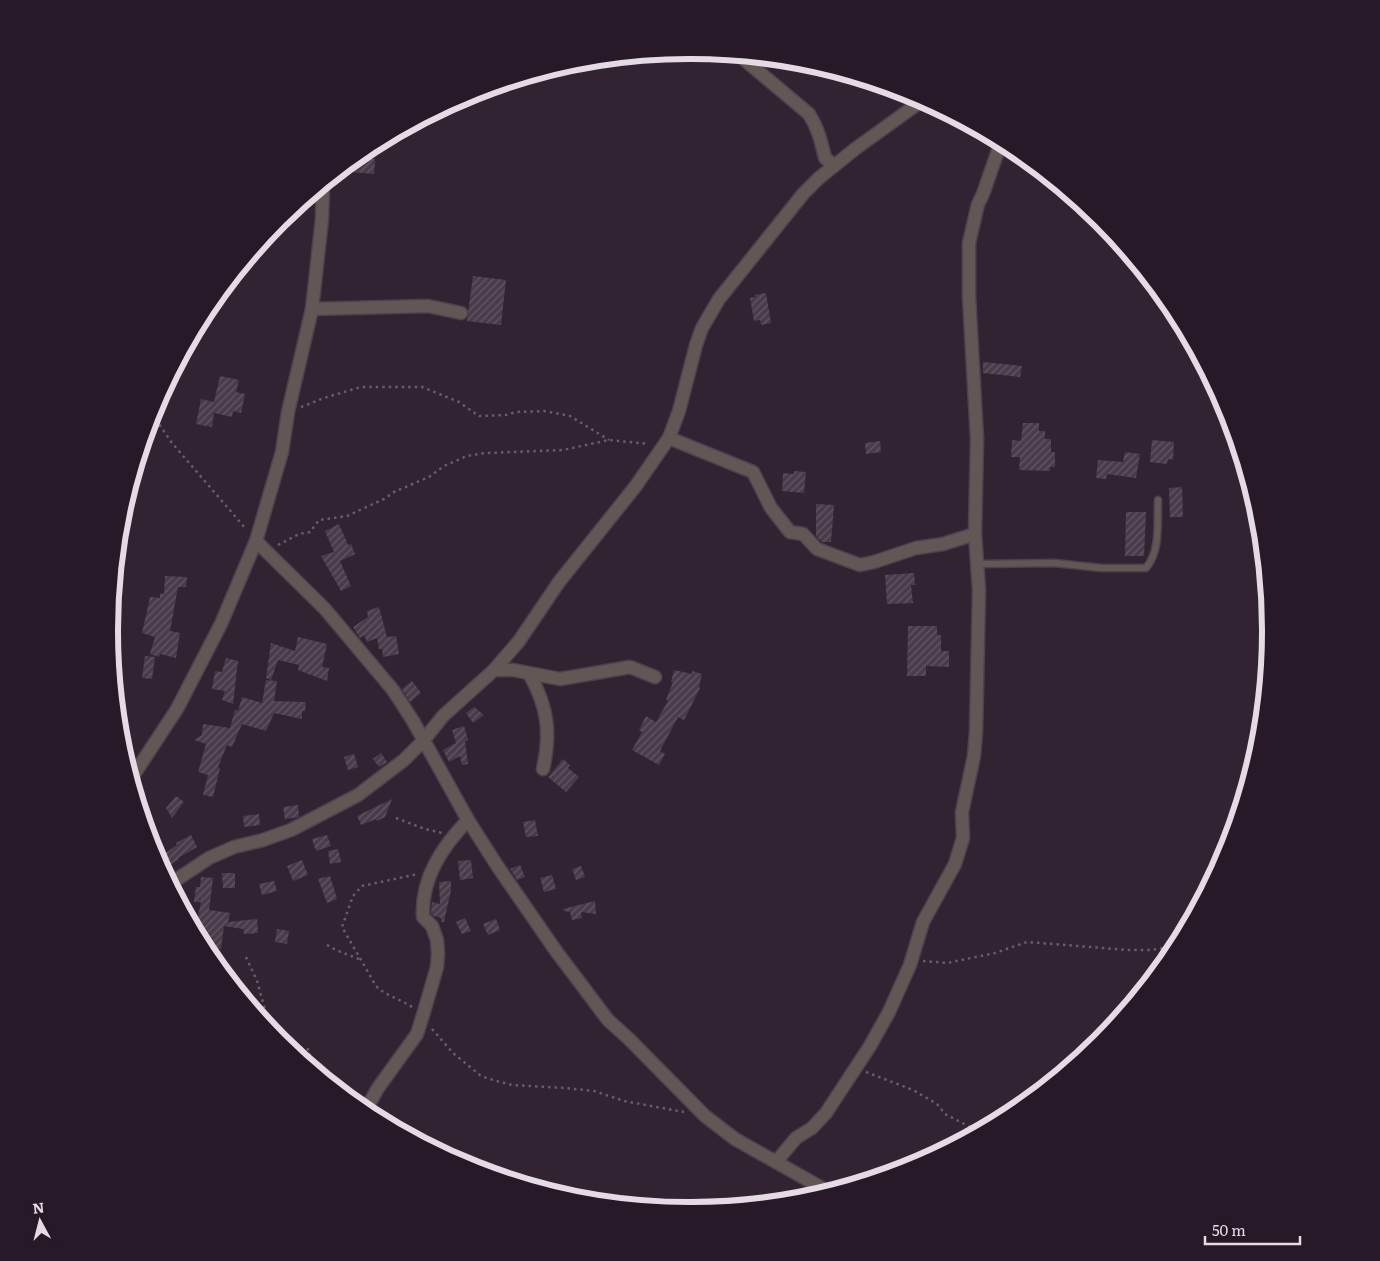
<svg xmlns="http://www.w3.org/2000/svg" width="1380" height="1261" font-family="Literata,serif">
  <defs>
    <pattern id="building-hatch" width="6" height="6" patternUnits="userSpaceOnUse" patternTransform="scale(1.25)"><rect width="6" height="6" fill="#4a3b4b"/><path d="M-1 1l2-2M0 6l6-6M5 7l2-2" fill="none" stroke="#645765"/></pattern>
  </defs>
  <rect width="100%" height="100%" fill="#312332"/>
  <g fill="url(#building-hatch)">
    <path d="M355 158 375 159 374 174 339 171Z"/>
    <path d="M473 276 506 280 501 325 467 321Z"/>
    <path d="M766 293 771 323 761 325 760 320 754 321 750 298 756 297 755 295Z"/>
    <path d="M983 362 1022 366 1020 377 983 373Z"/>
    <path d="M220 376 239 380 236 392 245 394 241 413 233 411 232 417 214 413 212 427 196 424 201 399 214 402Z"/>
    <path d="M1023 423H1039V431H1045V439H1051V452H1055V467H1050V471L1019 470 1020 457H1011L1012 440 1021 441Z"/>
    <path d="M1152 440 1174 442 1173 460 1168 459 1167 464 1150 462Z"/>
    <path d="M880 441 881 452 866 454 865 443Z"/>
    <path d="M1125 452 1140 454 1136 478 1107 474 1106 479 1096 478 1098 460 1123 462Z"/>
    <path d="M794 471 806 472 804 493 782 491 783 473 794 474Z"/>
    <path d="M1182 487 1183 517H1170L1169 488Z"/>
    <path d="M816 504 834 505 831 542H822L816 536Z"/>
    <path d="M1126 512H1146L1144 556H1125Z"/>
    <path d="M339 524 348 545 351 544 355 554 340 561 351 586 341 591 321 556 334 552 325 531Z"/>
    <path d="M914 573 915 585H911L913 603 887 604 885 575Z"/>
    <path d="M165 576 187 577 186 587H178L170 631 180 633 176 658 160 654 159 657 150 654 155 637 142 633 150 597 160 598V593L164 594Z"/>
    <path d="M379 607 387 637 396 636 399 654 383 657 382 649H379L377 638 367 642 364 635 360 638 353 627 368 617 367 611Z"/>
    <path d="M908 626H937V635H941V651H949V667L926 666V676H907Z"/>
    <path d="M298 637 327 644 322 667 329 668 327 681 298 670 299 665 278 660 271 680 266 678 271 643 295 651Z"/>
    <path d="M145 656 155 657 152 679 142 678Z"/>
    <path d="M226 658 238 661 233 704 222 700 225 691 212 689 215 671 222 672Z"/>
    <path d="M674 670 692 674V671L702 674 699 687 700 688 684 720 678 717 660 751 665 754 659 765 632 750 642 732 639 730 646 716 656 722 668 701 666 700 673 682H671Z"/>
    <path d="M266 680 277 681 274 701 306 702 305 711H302V719L274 713 266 731 242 724 232 747 227 745 218 767 220 768 213 797 203 795 208 775 198 772 206 744 194 740 202 735 203 724 230 728 235 710 238 711 242 697 262 703Z"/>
    <path d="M412 681 421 693 410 702 402 689Z"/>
    <path d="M474 707 484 715 473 723 466 713Z"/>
    <path d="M464 726 468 740 465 741 468 764 462 765 460 756 449 762 443 750 456 743 452 730Z"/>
    <path d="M381 753 387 762 379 767 373 759Z"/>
    <path d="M354 754 358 767 348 770 344 757Z"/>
    <path d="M563 759 570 765 568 768 579 777 566 792 548 777Z"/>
    <path d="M176 796 184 802 172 818 166 808Z"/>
    <path d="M392 799 385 817 377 821 376 819 361 825 357 816Z"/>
    <path d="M298 805 299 817 285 819 283 807Z"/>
    <path d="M259 814 260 825 244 827 243 816Z"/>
    <path d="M535 820 538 836 526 837 523 822Z"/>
    <path d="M191 835 197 847 178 858 179 859 164 869 157 859 177 845 176 843Z"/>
    <path d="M327 835 331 846 316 851 312 839Z"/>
    <path d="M338 849 341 862 330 864 328 851Z"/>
    <path d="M302 860 308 875 293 881 287 866Z"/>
    <path d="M471 860 473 878 460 880 458 861Z"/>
    <path d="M520 865 525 877 517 880 510 869Z"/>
    <path d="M581 866 585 877 576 880 572 869Z"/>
    <path d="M222 873H235V888H223Z"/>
    <path d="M552 875 556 889 544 892 540 878Z"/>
    <path d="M330 876 337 899 327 903 318 879Z"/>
    <path d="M201 877 213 878 209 910 230 913 228 922 257 919 258 933 244 934 243 929 224 926 221 949 208 947 210 936 197 934 195 930 201 902H194L196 887H200Z"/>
    <path d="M274 881 277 891 262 895 259 884Z"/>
    <path d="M451 881V890L444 922H441V918L434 916 431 914 432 902 440 904 439 882Z"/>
    <path d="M595 901 596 914 581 912 582 918 572 920 570 912 564 911 563 909Z"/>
    <path d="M465 918 471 931 462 934 456 922Z"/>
    <path d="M496 919 500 930 488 935 483 924Z"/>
    <path d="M277 929 289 931 287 944 275 942Z"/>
  </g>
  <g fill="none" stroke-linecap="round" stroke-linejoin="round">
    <defs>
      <path id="service" d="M978 564 1054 563 1102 568H1146C1161 550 1157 523 1158 500"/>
      <g id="minor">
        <path d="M739 55 809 114C818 128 821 141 825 158L834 165"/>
        <path d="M312 309 428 306 461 313"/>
        <path d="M669 438 753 472 771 508 790 532 803 534 817 549 860 565 874 562 916 548 943 544 975 534"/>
        <path d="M256 541 325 609 393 690 413 721 468 820 498 867 556 951 608 1020 629 1039 705 1116 735 1139 829 1192"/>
        <path d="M494 670H513L560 679 630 667 655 677"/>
        <path d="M530 675C548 708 551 733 543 769"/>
        <path d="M131 779 177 709 221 624 256 541 282 452 288 412 312 309 322 219 323 184"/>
        <path d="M170 884 209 858 234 847 263 840 291 830 358 795 404 760 423 741 443 716 494 670 519 641 559 582 635 487 669 438 679 411 696 345 702 328 719 299 803 194 819 178 855 149 923 100"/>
        <path d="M365 1111 378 1088 417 1034 423 1015 437 967 438 954 437 940 432 926 423 917C421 878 442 847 468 820"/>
        <path d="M776 1162 796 1138 812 1128 826 1113 870 1046 889 1012 910 965 923 922 955 864 963 838 962 812 974 756 976 732 979 590 975 534 977 439 969 296V243L978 204 983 194 1001 142"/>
      </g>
    </defs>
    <use href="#service" stroke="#4e404f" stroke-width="9"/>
    <use href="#minor" stroke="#4e404f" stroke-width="15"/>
    <g stroke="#6a5d6a" stroke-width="2.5" stroke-dasharray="2.5 4" stroke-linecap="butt">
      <path d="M301 407 324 398 361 387H422L459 402 479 416 506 415 516 412 544 411 570 416 609 440"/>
      <path d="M152 414 172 443 246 529"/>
      <path d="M278 545 299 534 310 532 319 520 347 516 384 499 394 492 429 477 444 466 467 456 485 453 563 450 609 440 649 444"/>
      <path d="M396 818 425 829 442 833"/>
      <path d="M327 945 336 950 359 959"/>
      <path d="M246 957 257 981 267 1017 289 1044 310 1050 308 1064"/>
      <path d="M923 961 947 963 995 953 1027 942 1128 950H1151L1176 946"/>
      <path d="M412 1007C400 999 386 996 376 986L342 927 353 896 362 886 418 874"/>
      <path d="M432 1029 453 1053 481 1076 496 1081 512 1085 565 1088 594 1091 624 1101 684 1112"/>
      <path d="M866 1072 913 1090 937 1104 945 1114 972 1128 981 1130"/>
    </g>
    <use href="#service" stroke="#625755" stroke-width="6"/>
    <use href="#minor" stroke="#625755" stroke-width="12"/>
  </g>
  <path d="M0 0H1380V1261H0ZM689 59H691A571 571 0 0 1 1262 630V631A571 571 0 0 1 691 1202H689A571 571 0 0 1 118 631V630A571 571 0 0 1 689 59Z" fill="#271928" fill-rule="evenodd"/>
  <path fill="none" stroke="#e5dbe5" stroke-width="6" d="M689 59H691A571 571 0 0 1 1262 630V631A571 571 0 0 1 691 1202H689A571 571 0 0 1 118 631V630A571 571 0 0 1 689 59Z"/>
  <g transform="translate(40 1221) rotate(353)" stroke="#271928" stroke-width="4" paint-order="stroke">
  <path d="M0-4L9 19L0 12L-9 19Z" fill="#e5dbe5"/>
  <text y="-8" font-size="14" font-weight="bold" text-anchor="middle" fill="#e5dbe5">N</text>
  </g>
  <path d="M1205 1236v8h95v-8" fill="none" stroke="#e5dbe5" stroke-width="2.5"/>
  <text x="1212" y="1236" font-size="15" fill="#e5dbe5" stroke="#271928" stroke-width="4" paint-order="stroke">50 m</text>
</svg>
